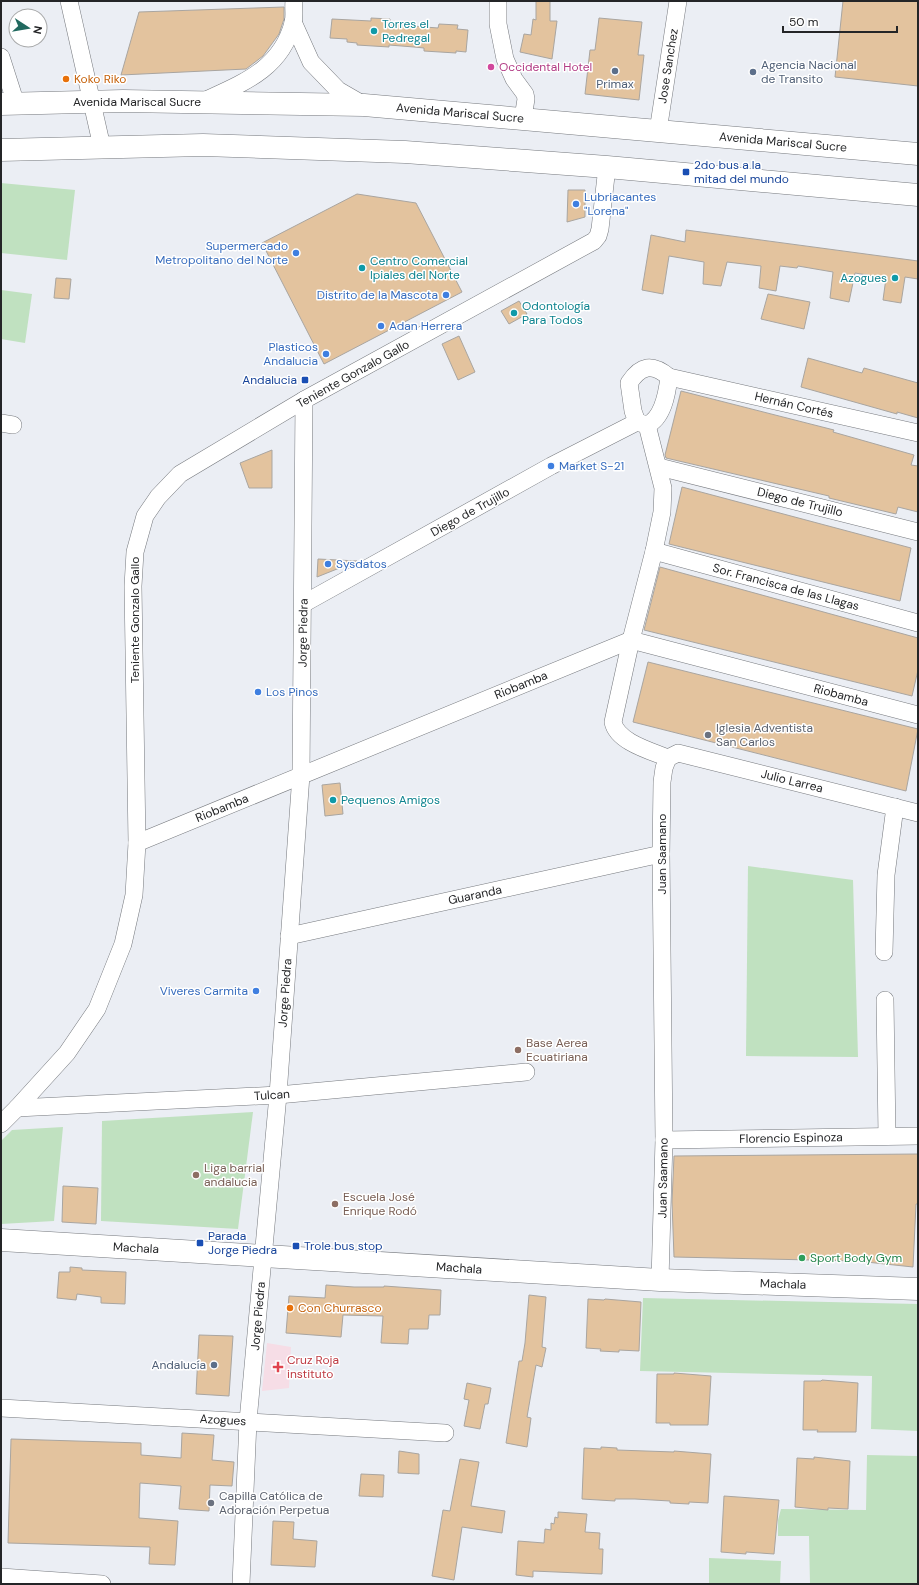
<svg xmlns="http://www.w3.org/2000/svg" width="919" height="1585" font-family="'DM Sans',sans-serif">
  <rect width="100%" height="100%" fill="#ebeef4"/>
  <path fill="#f6dde6" d="M267 1343 291 1347 289 1388 262 1391Z"/>
  <g fill="#c0e1c0">
    <path d="M1 183 75 190 67 260 1 253Z"/>
    <path d="M1 290 32 294 25 343 1 339Z"/>
    <path d="M748 866 853 880 858 1057 746 1056Z"/>
    <path d="M253 1112 238 1229 101 1221 102 1121Z"/>
    <path d="M63 1127 54 1221 1 1224V1141L12 1130Z"/>
    <path d="M643 1298 918 1304V1431L871 1429 872 1376 640 1371Z"/>
    <path d="M867 1455 918 1456V1584H810L809 1536H778V1520L781 1509 866 1510Z"/>
    <path d="M709 1558 781 1561 780 1584H709Z"/>
  </g>
  <g fill="#e3c39e" stroke="#a9a5a0">
    <path d="M536 1H550V21H557L552 59 520 52 524 34 531 35 533 19 536 20Z"/>
    <path d="M843 1H918V86L835 77Z"/>
    <path d="M284 7V19L279 34 263 56 246 69 121 75 139 12Z"/>
    <path d="M371 18 390 19V23L400 24V25L438 28 439 24 458 25 457 29 468 30 466 52 456 51V53L424 51V48L414 47 389 45V47L357 45V43L347 42V39L330 38 332 19 371 21Z"/>
    <path d="M599 18 642 22 638 55H644L639 100 585 94 590 50H595Z"/>
    <path d="M568 190H585V217L567 222Z"/>
    <path d="M357 194 416 203 462 292 324 364 262 243Z"/>
    <path d="M686 230 918 261V279L905 277 901 303 883 300 886 278 855 273 849 302 830 298 833 272 798 266 797 268 780 266 776 291 759 288 761 266 727 262 721 286 703 284 704 262 669 256 663 294 642 290 651 235 685 242Z"/>
    <path d="M56 278 71 279 69 299 54 298Z"/>
    <path d="M768 294 810 302 804 329 761 319Z"/>
    <path d="M519 301 527 314 509 324 501 311Z"/>
    <path d="M459 336 475 372 458 380 442 344Z"/>
    <path d="M808 358 862 373 864 368 918 383V418L897 412V414L801 387Z"/>
    <path d="M681 391 834 430 833 432 914 455 911 465 918 466V512L898 507 896 514 829 498V496L666 458 665 455Z"/>
    <path d="M272 450V488H249L240 463Z"/>
    <path d="M682 487 911 548 900 601 669 544Z"/>
    <path d="M318 559 357 561 317 577Z"/>
    <path d="M660 567 918 638V670L912 696 644 630Z"/>
    <path d="M648 662 918 729 906 791 633 722Z"/>
    <path d="M340 783 343 814 325 816 322 785Z"/>
    <path d="M918 1154V1204H916L913 1267 857 1261 674 1257 672 1202 674 1156Z"/>
    <path d="M63 1186 98 1188 96 1224 62 1222Z"/>
    <path d="M70 1267 82 1268V1270L126 1272 125 1304 101 1303V1297L77 1294 76 1300 57 1298 59 1272H70Z"/>
    <path d="M326 1285 354 1287H384V1286L441 1290 440 1315H429L428 1329H409L408 1344 381 1343 383 1316 343 1315 341 1337 286 1333 289 1296 325 1298Z"/>
    <path d="M529 1295 546 1297 542 1347 546 1348 542 1367 536 1365 527 1417 531 1418 527 1447 506 1443 519 1361H522L525 1343Z"/>
    <path d="M588 1299 604 1300 605 1299 641 1302 639 1351 619 1350V1352L600 1351 601 1349 586 1348Z"/>
    <path d="M199 1335 233 1336 229 1396 196 1394Z"/>
    <path d="M674 1373 711 1376 708 1425H670V1423H656L657 1374H674Z"/>
    <path d="M822 1380 858 1383 856 1432H817L818 1430H803L804 1381H821Z"/>
    <path d="M467 1383 491 1388 488 1404H485L480 1429 464 1426 469 1400 464 1399Z"/>
    <path d="M182 1433 214 1435 212 1460 234 1462 232 1486 210 1485 209 1511 179 1509 181 1486 140 1483 139 1518 178 1521 175 1565 149 1564 150 1547 8 1543 11 1439 141 1443V1455L181 1458Z"/>
    <path d="M601 1447 617 1448V1450L674 1452V1451L711 1454 708 1503 689 1502V1504L670 1503V1501L635 1499H615V1501L582 1499 584 1448 601 1449Z"/>
    <path d="M399 1451 419 1454V1474L398 1473Z"/>
    <path d="M814 1457 850 1461 848 1509 828 1508V1510L795 1507 797 1458 814 1459Z"/>
    <path d="M460 1459 479 1462 471 1506 505 1511 502 1533 462 1527 454 1580 432 1576 443 1510 450 1511Z"/>
    <path d="M361 1474 384 1475 383 1497 359 1496Z"/>
    <path d="M724 1496 779 1500 774 1554 746 1552V1554L721 1552Z"/>
    <path d="M558 1512 587 1514 585 1532 600 1533 599 1549H603L602 1574 533 1571V1577L516 1575 518 1541 544 1543 545 1529 551 1530V1523L554 1524 555 1517 558 1518Z"/>
    <path d="M273 1521 294 1522 293 1539 317 1541 315 1567 271 1565Z"/>
  </g>
  <g fill="none" stroke-linecap="round" stroke-linejoin="round">
    <defs>
      <g id="minor">
        <path d="M69 1 102 147"/>
        <path d="M498 1V24L505 59 514 79 525 94 526 99 523 118"/>
        <path d="M293 22 311 62 338 90 364 105"/>
        <path d="M1 57 16 104"/>
        <path d="M204 101C243 83 281 69 293 23 295 16 293 8 294 1"/>
        <path d="M658 131 678 1"/>
        <path d="M637 422 633 411 629 383C641 365 652 363 669 377L918 433"/>
        <path d="M637 422 647 425C663 418 667 394 669 377"/>
        <path d="M1 423 13 425"/>
        <path d="M647 425 663 488 662 512 654 551 631 640 613 722C617 742 651 751 668 758"/>
        <path d="M659 467 918 532"/>
        <path d="M654 551 918 623"/>
        <path d="M303 604 551 466 637 422"/>
        <path d="M668 758 678 753 918 813"/>
        <path d="M137 843 631 640 918 715"/>
        <path d="M289 936 661 854"/>
        <path d="M884 952 886 875 895 807"/>
        <path d="M885 1000 887 1136"/>
        <path d="M17 1108 278 1095 526 1072"/>
        <path d="M1 1124 17 1108 67 1053 97 1009 123 944 134 895 137 843 133 586 135 552 145 516 158 497 180 474 304 400 594 241 598 236 600 229 607 167"/>
        <path d="M664 1140 918 1136"/>
        <path d="M660 1280 664 1140 661 854 662 782 664 768 668 758"/>
        <path d="M1 1408 445 1433"/>
        <path d="M1 1577 102 1584"/>
        <path d="M241 1584 248 1421 278 1095 301 775 304 400"/>
      </g>
      <path id="secondary" d="M1 1240 660 1280 918 1289"/>
      <g id="primary">
        <path d="M1 104 123 101 364 105 918 154"/>
        <path d="M1 150 203 145 405 152 607 167 918 195"/>
      </g>
    </defs>
    <use href="#minor" stroke="#76797e" stroke-width="18"/>
    <use href="#secondary" stroke="#76797e" stroke-width="23"/>
    <use href="#primary" stroke="#76797e" stroke-width="23"/>
    <use href="#minor" stroke="#fff" stroke-width="17"/>
    <use href="#secondary" stroke="#fff" stroke-width="22"/>
    <use href="#primary" stroke="#fff" stroke-width="22"/>
  </g>
  <g fill="#0f9aa8" stroke="#fff" stroke-width="1.5">
    <circle cx="374" cy="31" r="4"/>
    <circle cx="362" cy="268" r="4"/>
    <circle cx="895" cy="278" r="4"/>
    <circle cx="514" cy="313" r="4"/>
    <circle cx="333" cy="800" r="4"/>
  </g>
  <circle fill="#d1479c" stroke="#fff" stroke-width="1.5" cx="491" cy="67" r="4"/>
  <g fill="#5c6f8a" stroke="#fff" stroke-width="1.5">
    <circle cx="615" cy="71" r="4"/>
    <circle cx="753" cy="72" r="4"/>
    <circle cx="214" cy="1365" r="4"/>
  </g>
  <g fill="#e8710a" stroke="#fff" stroke-width="1.5">
    <circle cx="66" cy="79" r="4"/>
    <circle cx="290" cy="1308" r="4"/>
  </g>
  <g fill="#1a4fb4" stroke="#fff" stroke-width="1.5">
    <rect x="682" y="168" width="8" height="8" rx="2"/>
    <rect x="301" y="376" width="8" height="8" rx="2"/>
    <rect x="196" y="1239" width="8" height="8" rx="2"/>
    <rect x="292" y="1242" width="8" height="8" rx="2"/>
  </g>
  <g fill="#3f7fe0" stroke="#fff" stroke-width="1.5">
    <circle cx="576" cy="204" r="4"/>
    <circle cx="296" cy="253" r="4"/>
    <circle cx="446" cy="295" r="4"/>
    <circle cx="381" cy="326" r="4"/>
    <circle cx="326" cy="354" r="4"/>
    <circle cx="551" cy="466" r="4"/>
    <circle cx="328" cy="564" r="4"/>
    <circle cx="258" cy="692" r="4"/>
    <circle cx="256" cy="991" r="4"/>
  </g>
  <g fill="#6b7280" stroke="#fff" stroke-width="1.5">
    <circle cx="708" cy="735" r="4"/>
    <circle cx="211" cy="1503" r="4"/>
  </g>
  <g fill="#8d6e63" stroke="#fff" stroke-width="1.5">
    <circle cx="518" cy="1050" r="4"/>
    <circle cx="196" cy="1175" r="4"/>
    <circle cx="335" cy="1204" r="4"/>
  </g>
  <circle fill="#2e9e5b" stroke="#fff" stroke-width="1.5" cx="802" cy="1258" r="4"/>
  <path fill="#e0444e" stroke="#fff" stroke-width="1.5" d="M276 1361h4v4h4v4h-4v4h-4v-4h-4v-4h4z"/>
  <g text-anchor="middle" dominant-baseline="central" stroke-width="3" stroke-linejoin="round" paint-order="stroke">
    <g font-size="12" fill="#0d838f" stroke="#fff" text-anchor="start">
      <text x="382" y="24">Torres el<tspan x="382" dy="14">Pedregal</tspan></text>
      <text x="370" y="261">Centro Comercial<tspan x="370" dy="14">Ipiales del Norte</tspan></text>
      <text x="887" y="278" text-anchor="end">Azogues</text>
      <text x="522" y="306">Odontología<tspan x="522" dy="14">Para Todos</tspan></text>
      <text x="341" y="800">Pequenos Amigos</text>
    </g>
    <g font-size="12" fill="#4e5e75" stroke="#fff" text-anchor="start">
      <text x="761" y="65">Agencia Nacional<tspan x="761" dy="14">de Transito</tspan></text>
      <text x="615" y="84" text-anchor="middle">Primax</text>
      <text x="206" y="1365" text-anchor="end">Andalucía</text>
    </g>
    <g font-size="12" fill="#242527" stroke="#fff">
      <text transform="translate(668 66) rotate(-81)">Jose Sanchez</text>
      <text x="137" y="102">Avenida Mariscal Sucre</text>
      <text transform="translate(460 113) rotate(5)">Avenida Mariscal Sucre</text>
      <text transform="translate(783 142) rotate(5)">Avenida Mariscal Sucre</text>
      <text transform="translate(353 374) rotate(-29)">Teniente Gonzalo Gallo</text>
      <text transform="translate(794 405) rotate(13)">Hernán Cortés</text>
      <text transform="translate(800 502) rotate(14)">Diego de Trujillo</text>
      <text transform="translate(470 512) rotate(-29)">Diego de Trujillo</text>
      <text transform="translate(786 587) rotate(15)">Sor. Francisca de las Llagas</text>
      <text transform="translate(135 620) rotate(-90)">Teniente Gonzalo Gallo</text>
      <text transform="translate(303 633) rotate(-89)">Jorge Piedra</text>
      <text transform="translate(521 685) rotate(-22)">Riobamba</text>
      <text transform="translate(841 695) rotate(15)">Riobamba</text>
      <text transform="translate(792 781) rotate(14)">Julio Larrea</text>
      <text transform="translate(222 808) rotate(-22)">Riobamba</text>
      <text transform="translate(662 854) rotate(-90)">Juan Saamano</text>
      <text transform="translate(475 895) rotate(-12)">Guaranda</text>
      <text transform="translate(285 993) rotate(-86)">Jorge Piedra</text>
      <text transform="translate(272 1095) rotate(-4)">Tulcan</text>
      <text transform="translate(791 1138) rotate(-1)">Florencio Espinoza</text>
      <text transform="translate(663 1178) rotate(-89)">Juan Saamano</text>
      <text transform="translate(136 1248) rotate(3)">Machala</text>
      <text transform="translate(459 1268) rotate(4)">Machala</text>
      <text transform="translate(783 1284) rotate(2)">Machala</text>
      <text transform="translate(258 1316) rotate(-85)">Jorge Piedra</text>
      <text transform="translate(223 1420) rotate(3)">Azogues</text>
    </g>
    <g font-size="12" fill="#b23c85" stroke="#fff" text-anchor="start">
      <text x="499" y="67">Occidental Hotel</text>
    </g>
    <g font-size="12" fill="#c56008" stroke="#fff" text-anchor="start">
      <text x="74" y="79">Koko Riko</text>
      <text x="298" y="1308">Con Churrasco</text>
    </g>
    <g font-size="12" fill="#164399" stroke="#fff" text-anchor="start">
      <text x="694" y="165">2do bus a la<tspan x="694" dy="14">mitad del mundo</tspan></text>
      <text x="297" y="380" text-anchor="end">Andalucia</text>
      <text x="208" y="1236">Parada<tspan x="208" dy="14">Jorge Piedra</tspan></text>
      <text x="304" y="1246">Trole bus stop</text>
    </g>
    <g font-size="12" fill="#366cbe" stroke="#fff" text-anchor="start">
      <text x="584" y="197">Lubriacantes<tspan x="584" dy="14">"Lorena"</tspan></text>
      <text x="288" y="246" text-anchor="end">Supermercado<tspan x="288" dy="14">Metropolitano del Norte</tspan></text>
      <text x="438" y="295" text-anchor="end">Distrito de la Mascota</text>
      <text x="389" y="326">Adan Herrera</text>
      <text x="318" y="347" text-anchor="end">Plasticos<tspan x="318" dy="14">Andalucia</tspan></text>
      <text x="559" y="466">Market S-21</text>
      <text x="336" y="564">Sysdatos</text>
      <text x="266" y="692">Los Pinos</text>
      <text x="248" y="991" text-anchor="end">Viveres Carmita</text>
    </g>
    <g font-size="12" fill="#5b616d" stroke="#fff" text-anchor="start">
      <text x="716" y="728">Iglesia Adventista<tspan x="716" dy="14">San Carlos</tspan></text>
      <text x="219" y="1496">Capilla Católica de<tspan x="219" dy="14">Adoración Perpetua</tspan></text>
    </g>
    <g font-size="12" fill="#785e54" stroke="#fff" text-anchor="start">
      <text x="526" y="1043">Base Aerea<tspan x="526" dy="14">Ecuatiriana</tspan></text>
      <text x="204" y="1168">Liga barrial<tspan x="204" dy="14">andalucia</tspan></text>
      <text x="343" y="1197">Escuela José<tspan x="343" dy="14">Enrique Rodó</tspan></text>
    </g>
    <g font-size="12" fill="#27864d" stroke="#fff" text-anchor="start">
      <text x="810" y="1258">Sport Body Gym</text>
    </g>
    <g font-size="12" fill="#be3a42" stroke="#fff" text-anchor="start">
      <text x="287" y="1360">Cruz Roja<tspan x="287" dy="14">instituto</tspan></text>
    </g>
  </g>
  <rect width="919" height="1585" fill="none" stroke="#242527" stroke-width="4"/>
  <g transform="translate(28 28) rotate(102)"><circle r="19" fill="#ffffff" stroke="#a7a8a9"/>
  <path d="M0-3L7 15L0 10L-7 15Z" fill="#21695f"/>
  <text y="-6" font-size="11" font-weight="bold" text-anchor="middle" fill="#242527">N</text>
  </g>
  <path d="M783 26v6h114v-6" fill="none" stroke="#242527" stroke-width="2"/>
  <text x="789" y="26" font-size="12" fill="#242527" stroke="#ffffff" stroke-width="3" paint-order="stroke">50 m</text>
</svg>
